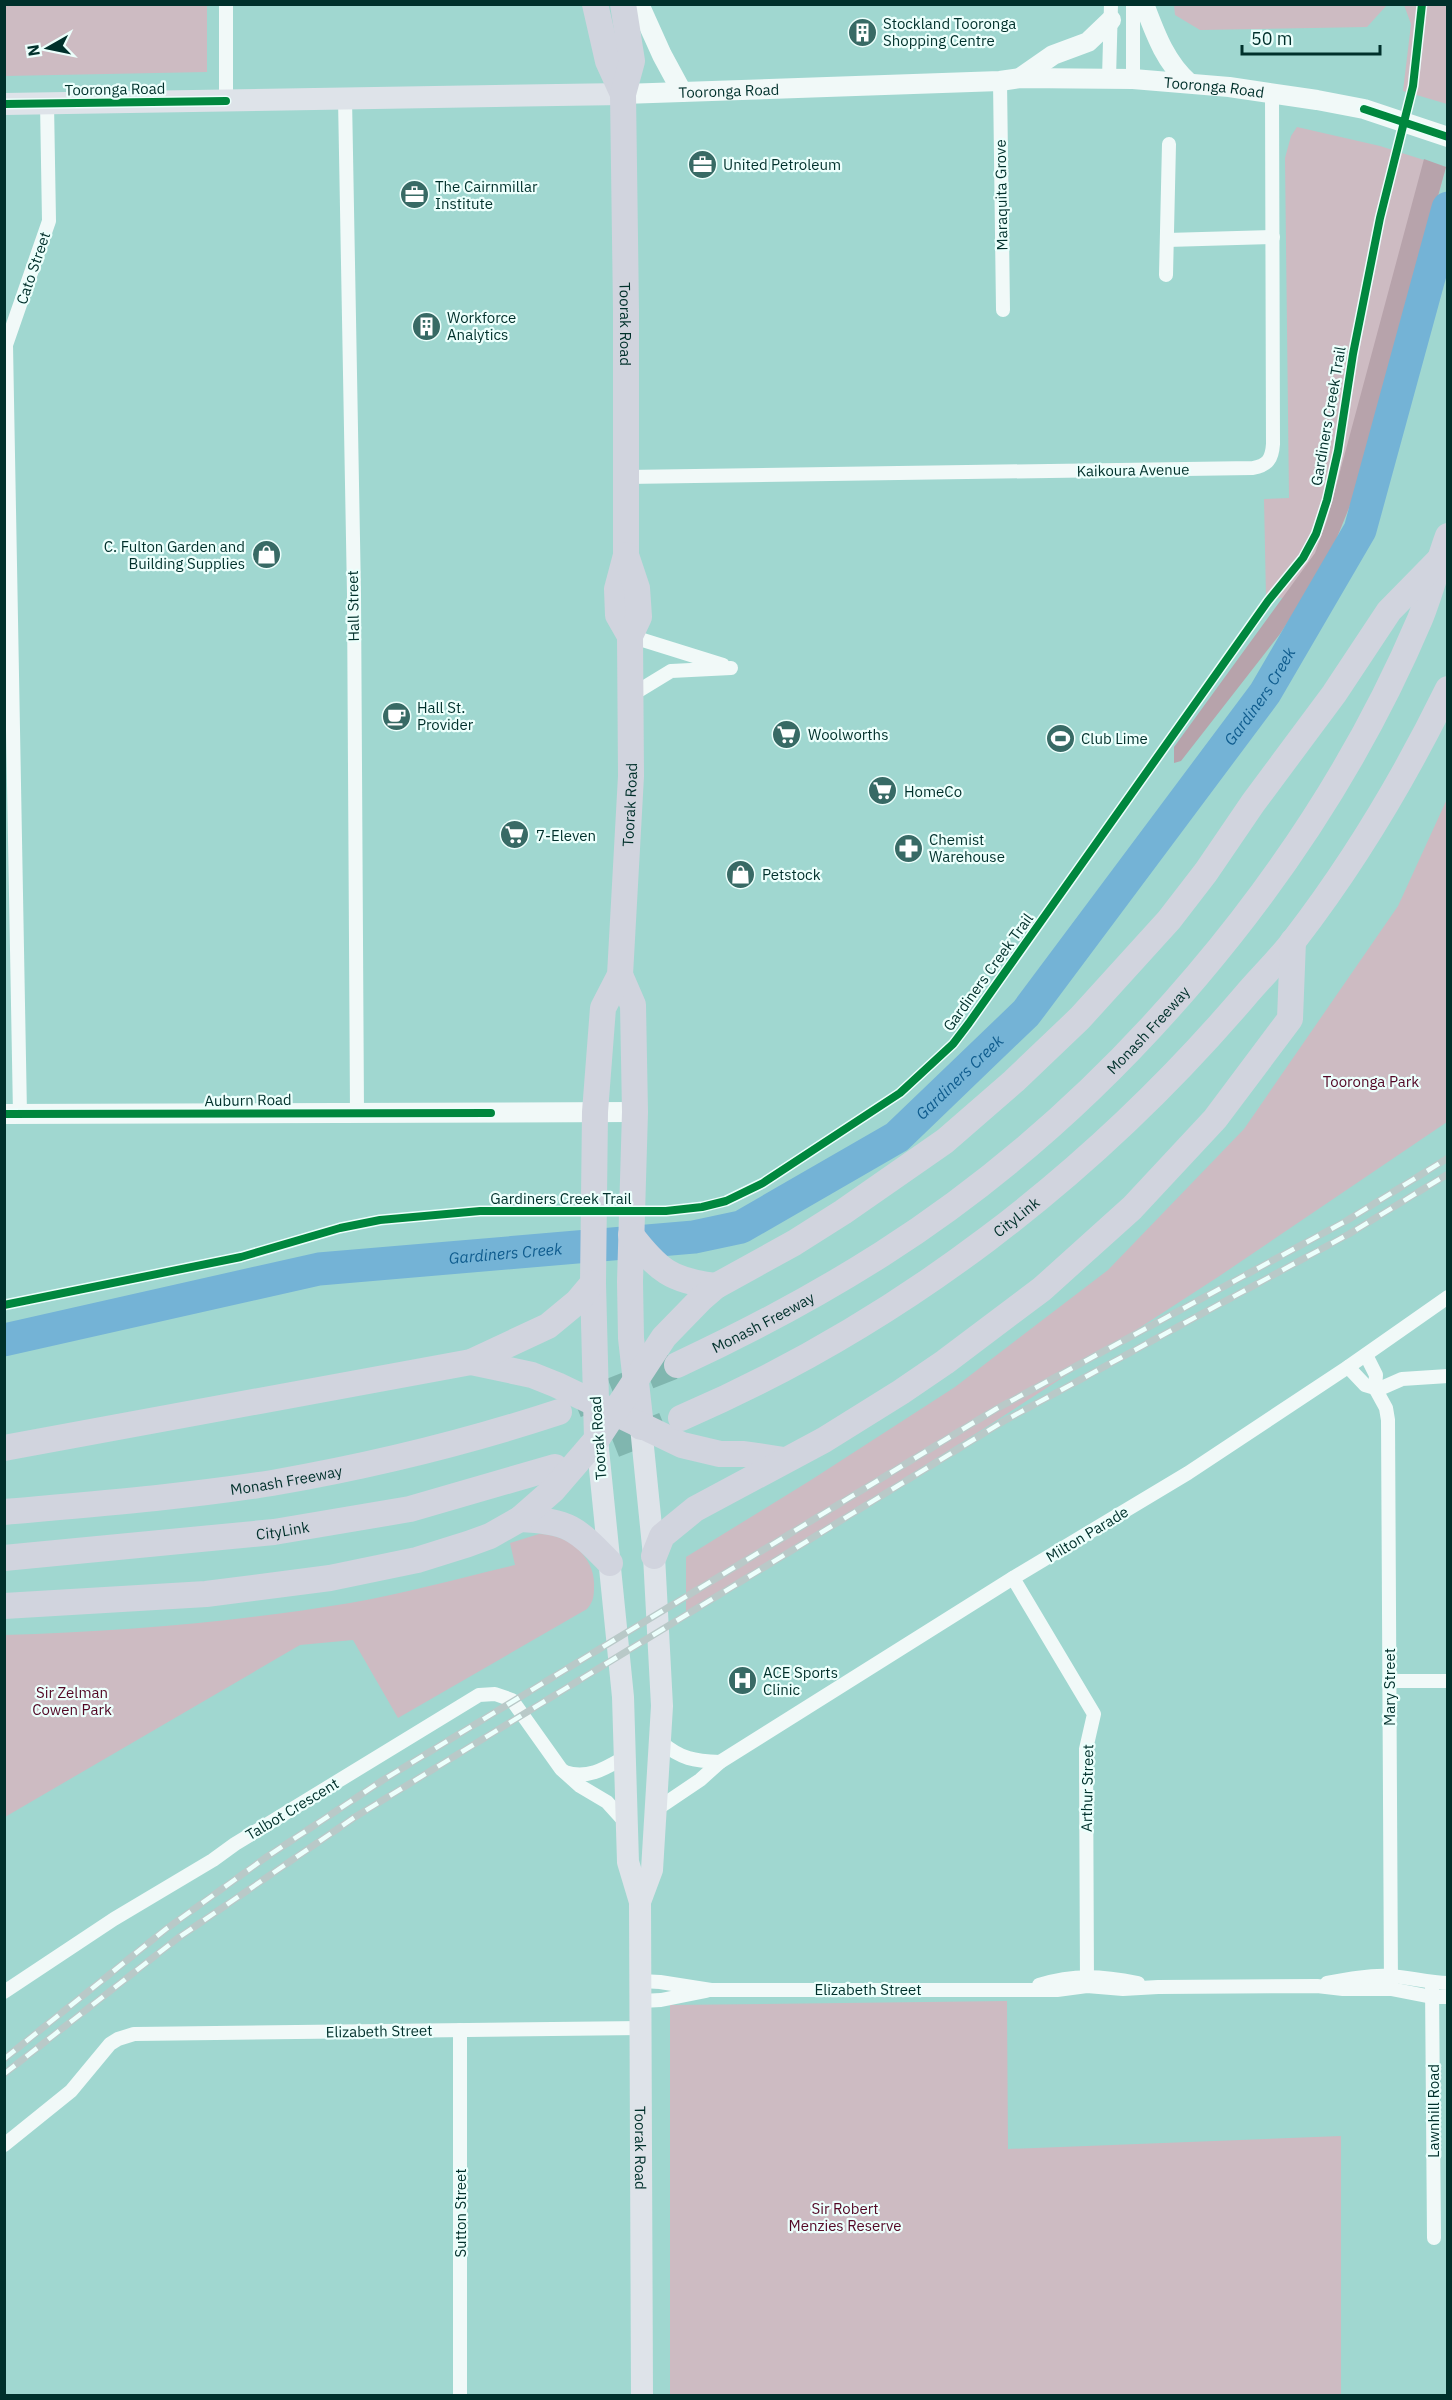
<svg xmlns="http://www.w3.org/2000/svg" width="1452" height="2400" font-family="'IBM Plex Sans',sans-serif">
  <rect width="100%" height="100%" fill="#a0d7d0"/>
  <g fill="#cdbbc2">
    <path d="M4 5H207V72L5 76Z"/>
    <path d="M1174 5V4L1387 5 1367 27 1200 30 1175 15Z"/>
    <path d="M1404 5H1447V104L1403 91 1411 24Z"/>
    <path d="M1297 127 1380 146 1446 167 1379 410 1351 503 1327 562 1304 599 1266 597 1264 499 1289 498 1285 158 1291 136Z"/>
    <path d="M1447 799V1122L1218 1277 988 1426 686 1614V1557L811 1480 955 1387 1108 1270 1244 1129 1398 906Z"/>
    <path d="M539 1534C568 1534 596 1557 594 1587 594 1597 593 1602 587 1609L398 1718 353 1640 300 1645 5 1817 4 1635C120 1632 236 1622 350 1603 406 1593 460 1578 515 1565L510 1543Z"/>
    <path d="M1007 2001 1008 2149 1341 2136V2395L670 2396V2005Z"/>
  </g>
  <path fill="#b7a3ab" d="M1424 159 1446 167 1379 410 1351 503 1327 562 1280 634 1181 761 1174 763V747L1315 553 1327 520Z"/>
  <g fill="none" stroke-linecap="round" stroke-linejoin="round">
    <path stroke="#74b3d6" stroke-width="33" id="s1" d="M4 1340 319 1269 694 1237 741 1227 897 1137 1026 1013 1265 693 1360 530 1448 208"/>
    <g stroke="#80b6af" stroke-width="26" stroke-dasharray="26 13" stroke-linecap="butt">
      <path d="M576 1405 677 1365"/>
      <path d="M578 1459 664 1425"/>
    </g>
    <g stroke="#f1f9f8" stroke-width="14">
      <path d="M226 4V101"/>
      <path d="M1109 78 1111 4"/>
      <path d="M1133 79V4"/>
      <path d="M1000 81 1003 310"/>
      <path d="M345 98 354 594 357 1114"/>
      <path d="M1167 240 1273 237"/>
      <path d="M1166 275 1169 144"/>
      <path d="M626 477 1253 468C1268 465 1272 459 1273 444L1272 93"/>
      <path d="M630 636 723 665"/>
      <path d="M630 696 671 671 731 668"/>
      <path d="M20 1114 6 345 49 221 47 103"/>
      <path d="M1366 1355 1376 1375 1375 1388 1386 1408 1388 1420 1391 1989"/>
      <path d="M1348 1367 1365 1385 1375 1388"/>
      <path d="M1377 1390 1402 1379 1448 1376"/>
      <path d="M1013 1578 1094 1714 1086 1749 1087 1986"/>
      <path d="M1389 1681H1448"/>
      <path d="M661 1742C681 1759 694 1761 720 1762"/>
      <path d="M565 1772C587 1780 606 1768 625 1757"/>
      <path d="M657 1809 700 1780 720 1762 1013 1578 1188 1473 1348 1367 1448 1297"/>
      <path d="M641 1981 660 1982 711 1990H1057L1087 1986 1123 1989 1158 1987 1317 1986 1343 1989H1391L1432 1997H1448"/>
      <path d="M1327 1983C1348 1979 1369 1975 1390 1976 1410 1977 1428 1983 1448 1983"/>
      <path d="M1432 1983 1434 2238"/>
      <path d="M1039 1985C1074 1974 1102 1976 1138 1983"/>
      <path d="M4 1992 114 1919 213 1860 235 1844 479 1695 495 1694 512 1700 561 1769 580 1786 607 1802 626 1823"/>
      <path d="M641 2001 661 2000 706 1991"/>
      <path d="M460 2030V2396"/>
      <path d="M4 2145 71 2091 110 2044 118 2039 134 2034 642 2028"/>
    </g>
    <g stroke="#f1f9f8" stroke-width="20">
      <path d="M639 4 662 55 682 92"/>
      <path d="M1144 4C1155 33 1165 62 1189 83"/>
      <path d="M1020 78 1053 55 1088 42 1111 20"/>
      <path id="s2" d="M623 94 1000 81 1020 78 1133 79 1229 87 1317 100 1364 109 1448 137"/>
      <path d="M4 1114 635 1112"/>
    </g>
    <g stroke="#dee3e9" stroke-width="22">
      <path d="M4 104 623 94"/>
      <path id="s3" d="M597 1439 623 1697 628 1862 640 1902 642 2396"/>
      <path d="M640 1902 652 1870 662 1706 654 1556 641 1427"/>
    </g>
    <g stroke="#d1d4de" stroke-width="26">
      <path d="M595 4 608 61 623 94"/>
      <path id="s4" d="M623 4 632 61 623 94 626 310V555L617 589 618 615 630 636"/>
      <path d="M620 975 633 1005 635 1112 630 1282 631 1338 641 1427"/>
      <path d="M631 1235C658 1270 671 1281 716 1286"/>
      <path d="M471 1362 532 1375 557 1385 682 1445 720 1454H744L784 1460"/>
      <path id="s5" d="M677 1365C748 1332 816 1296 882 1254 1111 1108 1314 869 1420 619 1431 592 1438 563 1448 536"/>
      <path id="s6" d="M681 1418C899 1324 1091 1176 1245 996 1261 977 1280 959 1295 939 1355 861 1405 777 1448 689"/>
      <path id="s7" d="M597 1439 593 1283 595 1112 603 1008 620 975 631 776 630 636 639 617 637 588 626 555"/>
      <path d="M4 1448 471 1362 548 1326 577 1302 593 1283"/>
      <path id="s8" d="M4 1512C94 1504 184 1497 272 1483 370 1466 465 1443 559 1412"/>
      <path d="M520 1519C569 1521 576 1528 610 1563"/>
      <path d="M654 1556 662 1536 695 1509 824 1440 901 1392 945 1362 1042 1289 1132 1208 1215 1119 1290 1019 1293 941"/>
      <path id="s9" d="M4 1558 274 1532 410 1509 555 1467"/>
      <path d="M4 1606 206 1594 330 1578 417 1560 468 1544 490 1536 520 1519 553 1490 597 1439 664 1337 701 1299 716 1286 794 1243 843 1212 945 1141 1014 1081 1080 1018 1169 920 1206 872 1253 803 1334 694 1389 611 1439 560"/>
    </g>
    <defs>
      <g id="rail">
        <path d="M4 2059 166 1929 265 1858 383 1780 996 1409 1346 1221 1448 1158"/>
        <path d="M4 2074 178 1938 355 1817 1004 1421 1349 1234 1448 1174"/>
      </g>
    </defs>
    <use href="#rail" stroke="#b9c9c8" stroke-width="7"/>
    <use href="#rail" stroke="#ecfffc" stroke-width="4.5" stroke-dasharray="14" stroke-linecap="butt"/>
    <defs>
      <g id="cycleway">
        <path d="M4 104 226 101"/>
        <path d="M1364 109 1448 137"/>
        <path d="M4 1114 491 1113"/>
        <path d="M4 1305 241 1257 340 1228 380 1220 480 1211H666L702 1207 726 1201 763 1183 900 1093 953 1044 969 1023 1268 601 1303 558 1316 534 1327 500 1338 451 1353 354 1380 218 1413 86 1422 4"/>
      </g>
    </defs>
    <use href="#cycleway" stroke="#ecfffc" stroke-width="11"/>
    <use href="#cycleway" stroke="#00873e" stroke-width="8"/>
  </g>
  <defs>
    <symbol id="building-disc" viewBox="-11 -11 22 22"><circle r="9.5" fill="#386a65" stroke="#ecfffc"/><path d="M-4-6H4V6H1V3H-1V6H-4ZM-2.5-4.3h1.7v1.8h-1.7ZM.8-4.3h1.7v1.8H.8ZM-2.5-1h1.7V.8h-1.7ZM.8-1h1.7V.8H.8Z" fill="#fff"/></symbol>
    <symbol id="office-disc" viewBox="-11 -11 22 22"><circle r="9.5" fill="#386a65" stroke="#ecfffc"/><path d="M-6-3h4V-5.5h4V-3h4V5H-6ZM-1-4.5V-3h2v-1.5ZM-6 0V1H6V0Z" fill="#fff"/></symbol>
    <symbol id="shop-disc" viewBox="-11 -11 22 22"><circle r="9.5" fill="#386a65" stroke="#ecfffc"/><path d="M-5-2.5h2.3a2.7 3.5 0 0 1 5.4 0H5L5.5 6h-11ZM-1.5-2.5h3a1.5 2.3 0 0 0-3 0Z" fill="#fff"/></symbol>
    <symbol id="cafe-disc" viewBox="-11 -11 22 22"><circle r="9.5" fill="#386a65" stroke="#ecfffc"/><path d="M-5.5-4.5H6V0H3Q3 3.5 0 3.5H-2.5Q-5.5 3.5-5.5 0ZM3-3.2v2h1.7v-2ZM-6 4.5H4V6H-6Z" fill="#fff"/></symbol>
    <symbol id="supermarket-disc" viewBox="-11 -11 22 22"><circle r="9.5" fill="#386a65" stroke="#ecfffc"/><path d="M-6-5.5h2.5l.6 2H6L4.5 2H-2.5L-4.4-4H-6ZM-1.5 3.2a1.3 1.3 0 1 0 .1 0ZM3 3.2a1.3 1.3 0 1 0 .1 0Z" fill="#fff"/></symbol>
    <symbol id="stadium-disc" viewBox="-11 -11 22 22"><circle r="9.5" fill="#386a65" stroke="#ecfffc"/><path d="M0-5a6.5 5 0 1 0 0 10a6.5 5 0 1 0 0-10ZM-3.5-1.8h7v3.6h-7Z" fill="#fff"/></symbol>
    <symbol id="pharmacy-disc" viewBox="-11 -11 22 22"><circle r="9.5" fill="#386a65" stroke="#ecfffc"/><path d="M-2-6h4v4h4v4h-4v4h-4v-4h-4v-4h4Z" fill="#fff"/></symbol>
    <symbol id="hospital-disc" viewBox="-11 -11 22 22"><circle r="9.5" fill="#386a65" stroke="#ecfffc"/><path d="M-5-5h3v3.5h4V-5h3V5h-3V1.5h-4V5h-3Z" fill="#fff"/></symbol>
  </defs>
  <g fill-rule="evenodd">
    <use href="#building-disc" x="846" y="16" width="33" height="33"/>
    <use href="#office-disc" x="686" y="148" width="33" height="33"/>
    <use href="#office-disc" x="398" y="178" width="33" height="33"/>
    <use href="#building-disc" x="410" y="310" width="33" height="33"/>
    <use href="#shop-disc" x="250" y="538" width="33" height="33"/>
    <use href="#cafe-disc" x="380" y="700" width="33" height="33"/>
    <use href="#supermarket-disc" x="770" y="718" width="33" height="33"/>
    <use href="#stadium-disc" x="1044" y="722" width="33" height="33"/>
    <use href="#supermarket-disc" x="866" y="774" width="33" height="33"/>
    <use href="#supermarket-disc" x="498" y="818" width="33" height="33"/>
    <use href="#pharmacy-disc" x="892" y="832" width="33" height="33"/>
    <use href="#shop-disc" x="724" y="858" width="33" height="33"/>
    <use href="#hospital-disc" x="726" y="1664" width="33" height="33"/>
  </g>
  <g text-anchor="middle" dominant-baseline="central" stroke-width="4.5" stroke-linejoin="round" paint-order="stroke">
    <g font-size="15" fill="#00302b" stroke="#ecfffc" text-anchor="start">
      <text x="883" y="23">Stockland Tooronga<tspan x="883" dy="17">Shopping Centre</tspan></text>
      <text x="723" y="164">United Petroleum</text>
      <text x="435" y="186">The Cairnmillar<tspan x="435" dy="17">Institute</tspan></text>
      <text x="447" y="317">Workforce<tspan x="447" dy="17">Analytics</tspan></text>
      <text x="245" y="546" text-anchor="end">C. Fulton Garden and<tspan x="245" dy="17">Building Supplies</tspan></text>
      <text x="417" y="707">Hall St.<tspan x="417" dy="17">Provider</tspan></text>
      <text x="808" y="734">Woolworths</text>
      <text x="1081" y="738">Club Lime</text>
      <text x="904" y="791">HomeCo</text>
      <text x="536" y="835">7-Eleven</text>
      <text x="929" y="839">Chemist<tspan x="929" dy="17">Warehouse</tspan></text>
      <text x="762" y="874">Petstock</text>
      <text x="763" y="1672">ACE Sports<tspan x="763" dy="17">Clinic</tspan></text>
    </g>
    <g font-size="15" fill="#00302b" stroke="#ecfffc">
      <text stroke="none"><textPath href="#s2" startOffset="592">Tooronga Road</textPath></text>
      <text transform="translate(115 89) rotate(-1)">Tooronga Road</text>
      <text stroke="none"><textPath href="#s2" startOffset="106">Tooronga Road</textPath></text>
      <text transform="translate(1001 195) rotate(-91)">Maraquita Grove</text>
      <text transform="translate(33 268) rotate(-71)">Cato Street</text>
      <text stroke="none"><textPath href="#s4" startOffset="322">Toorak Road</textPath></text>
      <text transform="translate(1328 416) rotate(-80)">Gardiners Creek Trail</text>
      <text transform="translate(1133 470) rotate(-1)">Kaikoura Avenue</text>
      <text transform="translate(353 606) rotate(-91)">Hall Street</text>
      <text stroke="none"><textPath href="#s7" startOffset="639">Toorak Road</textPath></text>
      <text transform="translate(988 972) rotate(-54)">Gardiners Creek Trail</text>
      <text stroke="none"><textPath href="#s5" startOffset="582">Monash Freeway</textPath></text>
      <text transform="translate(248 1100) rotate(-1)">Auburn Road</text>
      <text x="561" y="1198">Gardiners Creek Trail</text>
      <text stroke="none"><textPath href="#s6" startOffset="392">CityLink</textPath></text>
      <text stroke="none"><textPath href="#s5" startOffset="96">Monash Freeway</textPath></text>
      <text transform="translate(598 1438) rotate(-94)">Toorak Road</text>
      <text stroke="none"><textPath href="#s8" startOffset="284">Monash Freeway</textPath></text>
      <text stroke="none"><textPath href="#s9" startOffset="280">CityLink</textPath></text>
      <text transform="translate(1087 1534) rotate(-31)">Milton Parade</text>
      <text transform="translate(1389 1687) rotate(-90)">Mary Street</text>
      <text transform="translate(1087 1788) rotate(-89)">Arthur Street</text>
      <text transform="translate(292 1809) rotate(-31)">Talbot Crescent</text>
      <text x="868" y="1989">Elizabeth Street</text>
      <text transform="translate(379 2031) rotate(-1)">Elizabeth Street</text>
      <text transform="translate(1433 2111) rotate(-90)">Lawnhill Road</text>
      <text stroke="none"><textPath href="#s3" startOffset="712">Toorak Road</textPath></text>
      <text transform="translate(460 2213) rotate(-90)">Sutton Street</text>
    </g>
    <g font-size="15" fill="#530825" stroke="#ecfffc">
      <text x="1371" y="1081">Tooronga Park</text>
      <text x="72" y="1692">Sir Zelman<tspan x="72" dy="17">Cowen Park</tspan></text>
      <text x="845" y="2208">Sir Robert<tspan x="845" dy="17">Menzies Reserve</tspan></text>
    </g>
    <g font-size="16" font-style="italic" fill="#0f5c8e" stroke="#ecfffc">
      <text stroke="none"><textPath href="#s1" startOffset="1500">Gardiners Creek</textPath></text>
      <text stroke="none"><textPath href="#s1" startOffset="1014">Gardiners Creek</textPath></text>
      <text stroke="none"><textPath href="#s1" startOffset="510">Gardiners Creek</textPath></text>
    </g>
  </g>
  <rect width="1452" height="2400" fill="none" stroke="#00302b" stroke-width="12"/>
  <g transform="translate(48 48) rotate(261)" stroke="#ecfffc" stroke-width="4.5" paint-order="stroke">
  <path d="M0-4.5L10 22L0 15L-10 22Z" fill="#00302b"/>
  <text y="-9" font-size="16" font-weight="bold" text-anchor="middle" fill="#00302b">N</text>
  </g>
  <path d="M1242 45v9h138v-9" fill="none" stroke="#00302b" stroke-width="3"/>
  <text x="1251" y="45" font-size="18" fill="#00302b" stroke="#ecfffc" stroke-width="4.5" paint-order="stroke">50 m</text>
</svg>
